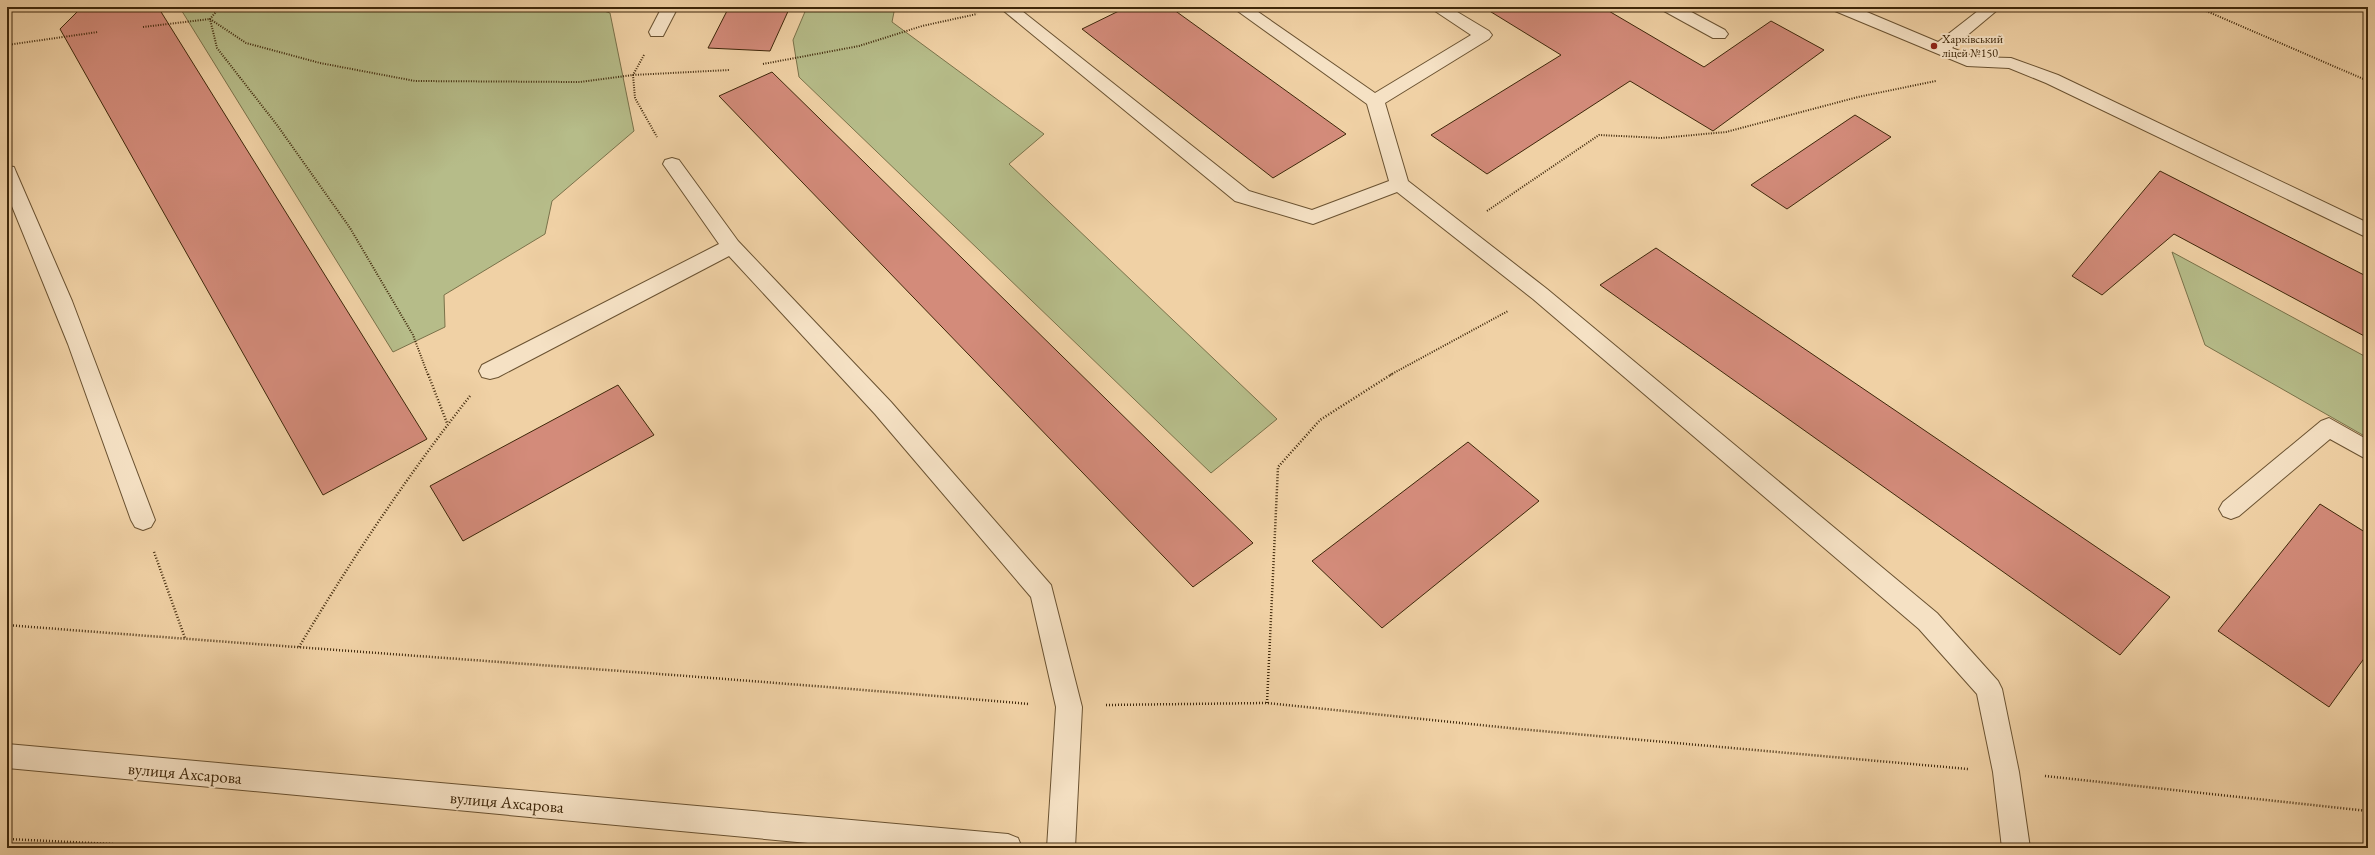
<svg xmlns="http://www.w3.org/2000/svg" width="2375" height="855" font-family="'EB Garamond',serif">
  <rect width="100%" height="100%" fill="#f0d1a5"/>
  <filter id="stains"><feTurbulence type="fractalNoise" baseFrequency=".005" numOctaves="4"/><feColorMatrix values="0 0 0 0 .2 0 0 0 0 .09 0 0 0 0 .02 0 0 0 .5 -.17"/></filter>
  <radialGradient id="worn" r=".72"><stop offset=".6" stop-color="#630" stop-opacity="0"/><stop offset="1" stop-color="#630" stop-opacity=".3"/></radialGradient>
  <g fill="#b6bc89" stroke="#7a724a">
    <path d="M592 7 610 13 634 131 552 201 545 234 444 295 445 327 393 352 180 8Z"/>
    <path d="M807 7H895L892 22 1044 134 1009 164 1277 419 1211 473 799 77 793 40Z"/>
    <path d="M2172 252 2368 358V438L2205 345Z"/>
  </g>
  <g fill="#d38b7a" stroke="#3e270a">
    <path d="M82 7H158L427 439 323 495 60 29Z"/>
    <path d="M729 7H790L770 51 708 48Z"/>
    <path d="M1127 7H1170L1346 134 1273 178 1082 29Z"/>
    <path d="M1483 7H1602L1704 67 1771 21 1824 50 1713 131 1630 81 1487 174 1431 135 1561 55Z"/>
    <path d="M772 72 1253 543 1193 587 719 96Z"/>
    <path d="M1855 115 1891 137 1787 209 1751 185Z"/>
    <path d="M2160 171 2368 277V338L2174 234 2102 295 2072 276Z"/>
    <path d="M1656 248 2170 597 2120 655 1600 285Z"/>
    <path d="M618 385 654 435 463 541 430 486Z"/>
    <path d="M1468 442 1539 501 1382 628 1312 561Z"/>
    <path d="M2320 504 2368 534V653L2329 707 2218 631Z"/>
  </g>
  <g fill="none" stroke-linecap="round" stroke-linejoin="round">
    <defs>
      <g id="minor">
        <path d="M662 7H678L663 36H651L649 32Z"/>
        <path d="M999 7H1017L1249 191 1312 210 1389 181 1367 104 1232 7H1251L1375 93 1471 35 1429 7H1449L1489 31 1492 35 1489 39 1385 103 1408 181 1547 289 1937 613 1998 681 2002 689 2019 772 2030 848H2002L1993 772 1977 694 1919 629 1533 299 1397 192 1313 224 1235 201Z"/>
        <path d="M1662 7H1682L1725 30 1728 34 1725 38H1713L1664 11Z"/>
        <path d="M1833 7H1855L1938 42 1983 7H2001L1952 48 1975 57 2011 58 2058 75 2368 223V238L2046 83 2009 68 1967 66 1835 11Z"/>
        <path d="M672 158 679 160 738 241 891 402 1051 585 1082 707 1075 848H1047L1056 707 1031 597 875 414 729 256 498 377 490 379 482 377 479 371 482 365 719 244 663 164 665 160Z"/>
        <path d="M7 166 14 167 16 172 72 301 155 520 151 527 143 530 135 527 131 520 68 344 7 194Z"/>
        <path d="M2329 418 2368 440V460L2330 439 2239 516 2231 519 2223 516 2219 509 2223 502 2321 421Z"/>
        <path d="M7 744 1008 834 1018 838 1022 848H862L7 768Z"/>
      </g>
    </defs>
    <use href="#minor" stroke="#6a5231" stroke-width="2"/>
    <g stroke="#3e270a" stroke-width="2" stroke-dasharray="1 1.5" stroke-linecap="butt">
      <path d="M220 7 210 19 217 48 277 125 350 228 413 335 428 375"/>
      <path d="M2197 7 2368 81"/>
      <path d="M143 27 210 19 246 43 320 63 415 81 580 82 633 75 729 70"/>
      <path d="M7 45 98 32"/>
      <path d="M644 55 633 75 635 98 657 137"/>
      <path d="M763 64 859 46 922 26 977 14"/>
      <path d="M1487 211 1599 135 1661 138 1726 132 1858 97 1936 81"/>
      <path d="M1390 375 1508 311"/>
    </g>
    <g stroke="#3e270a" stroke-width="2.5" stroke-dasharray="1 2" stroke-linecap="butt">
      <path d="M428 374 447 423"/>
      <path d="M154 552 185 638"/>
      <path d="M7 625C348 652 689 674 1029 704"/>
      <path d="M299 647C351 560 407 476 470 396"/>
      <path d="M1267 703 1278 467 1320 420 1392 374"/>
      <path d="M1106 705 1267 703 1519 729 1968 769"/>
      <path d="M2045 776 2368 811"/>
      <path d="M7 839 113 844 146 848"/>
    </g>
    <use href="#minor" fill="#f5e1c4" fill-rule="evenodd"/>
  </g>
  <circle fill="#8f2418" stroke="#f5e1c4" stroke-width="1.5" cx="1934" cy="46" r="4"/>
  <g text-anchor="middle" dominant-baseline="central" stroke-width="4" stroke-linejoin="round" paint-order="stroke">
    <g font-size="12" fill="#3e270a" stroke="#f5e1c4" text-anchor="start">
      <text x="1942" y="39">Харківський<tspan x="1942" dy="14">ліцей №150</tspan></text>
    </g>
    <g font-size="17" fill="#3e270a" stroke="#f5e1c4">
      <text transform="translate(185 773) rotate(5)">вулиця Ахсарова</text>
      <text transform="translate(507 802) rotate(5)">вулиця Ахсарова</text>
    </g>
  </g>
  <rect width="2375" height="855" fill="none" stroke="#f0d1a5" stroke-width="24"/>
  <rect x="8" y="8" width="2359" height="839" fill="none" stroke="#3e270a" stroke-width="2"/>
  <rect x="12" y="12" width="2351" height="831" fill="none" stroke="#3e270a"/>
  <rect width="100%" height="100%" filter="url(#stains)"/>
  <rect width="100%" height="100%" fill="url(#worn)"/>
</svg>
